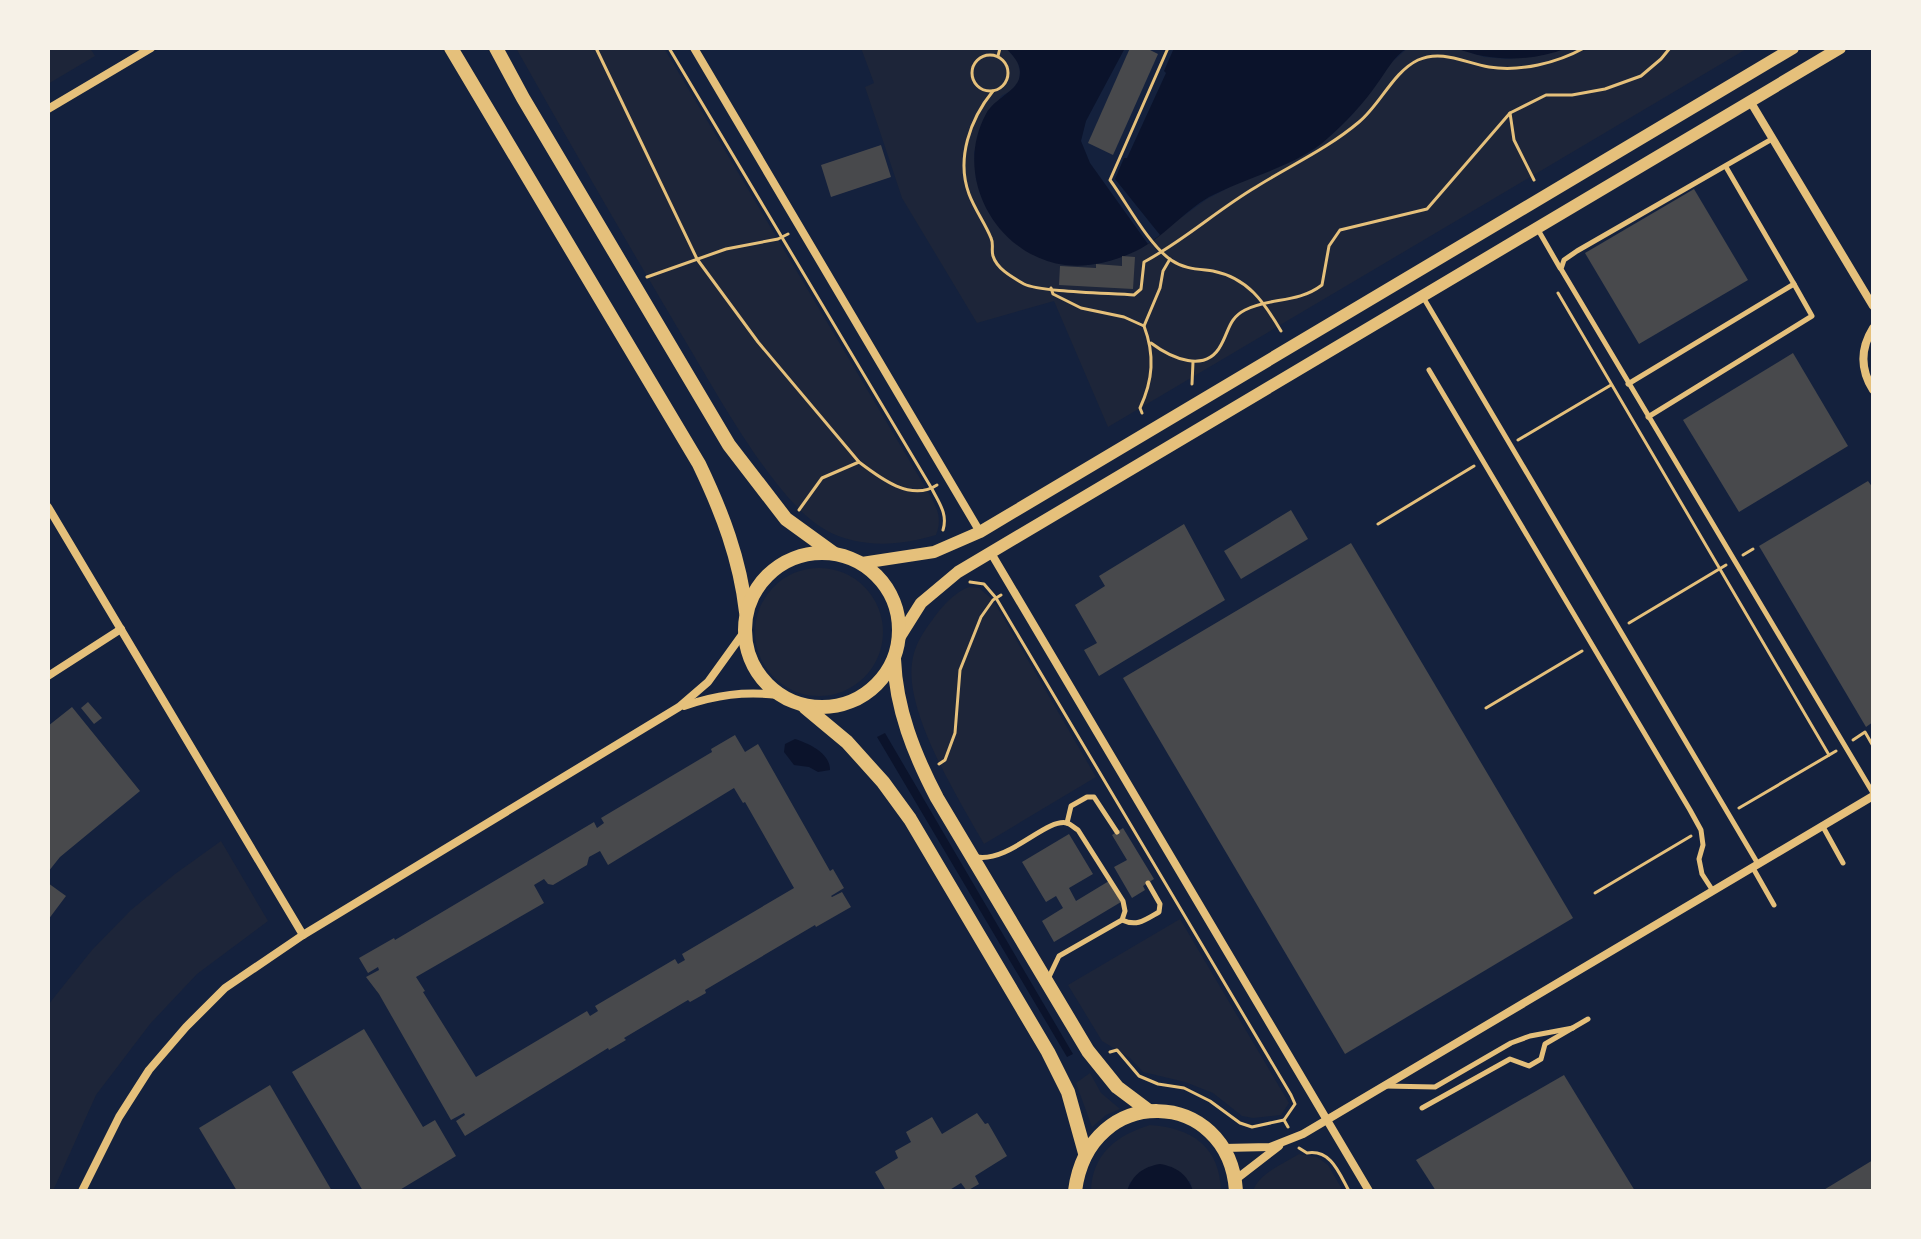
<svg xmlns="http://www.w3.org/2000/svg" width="1921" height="1239" font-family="Ubuntu,sans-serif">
  <rect width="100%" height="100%" fill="#14213d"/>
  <g fill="#1d2539">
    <path d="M48 48H90L95 56 48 84Z"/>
    <path d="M516 48H664L924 485C934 503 944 515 936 535 900 546 858 549 824 529 778 503 721 401 693 354 633 253 574 151 516 48Z"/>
    <path d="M861 48H1006L1017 60 1020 71 1019 81 1012 90 1001 96 974 152 976 181 1089 265 1112 260 1136 250 1207 199 1249 177 1311 152 1352 115 1392 62 1408 48H1456L1484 57 1507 59 1541 55 1567 48H1748L1108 427 1054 301 977 323 902 198 865 87 874 83Z"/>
    <circle cx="819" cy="632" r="64"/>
    <path d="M969 587 979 588 993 600 1096 777 984 844C959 800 905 713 912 663 914 646 923 632 933 619 942 606 955 592 969 587Z"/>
    <path d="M221 841 268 921 197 974 150 1024 96 1095 53 1191H48V1005L92 950 131 910 175 874Z"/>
    <path d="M1180 919 1289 1103 1281 1115 1253 1118 1242 1116 1213 1093 1185 1082 1143 1072 1130 1058 1102 1041 1068 985Z"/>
    <path d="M1090 1073 1101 1093 1120 1109 1106 1115 1092 1127 1076 1083Z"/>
    <path d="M1150 1125C1191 1128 1220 1146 1221 1191H1193L1190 1181 1130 1182 1127 1191H1091C1092 1154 1117 1135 1150 1125Z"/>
    <path d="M1299 1154 1317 1157 1328 1165 1343 1191H1253C1259 1173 1283 1164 1299 1154Z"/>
  </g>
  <g fill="#0b132b">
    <path d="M1006 48H1408C1393 56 1387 71 1377 84 1363 104 1346 122 1328 138 1298 166 1246 177 1209 197 1183 212 1163 238 1136 251 1115 261 1089 268 1065 265 996 256 952 176 986 114 994 99 1014 93 1019 79 1023 65 1014 57 1006 48Z"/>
    <path d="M1456 48H1567C1531 62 1491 62 1456 48Z"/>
    <path d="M885 733 1073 1054 1067 1057 877 737Z"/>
    <path d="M795 739C810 744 830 753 830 770L818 772 809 767 794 765 784 752 785 744Z"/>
    <path d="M1160 1164C1177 1167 1187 1174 1193 1191H1127C1133 1174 1143 1167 1160 1164Z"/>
  </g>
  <path fill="#14213d" d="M1125 48H1174L1164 71 1166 73 1127 158H1124L1115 179 1160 235 1148 244 1090 163 1081 141 1086 121Z"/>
  <g fill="#48494c" fill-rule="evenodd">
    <path d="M1130 48H1146L1158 54 1113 155 1088 143Z"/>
    <path d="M881 145 891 177 831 197 821 165Z"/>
    <path d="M1694 189 1748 280 1639 344 1585 253Z"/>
    <path d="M1122 256 1135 257 1133 289 1059 285 1060 266 1096 268V264L1122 266Z"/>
    <path d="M1793 353 1848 446 1739 512 1683 420Z"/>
    <path d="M1868 481 1873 488V722L1866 727 1759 546Z"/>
    <path d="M1291 510 1308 539 1241 579 1224 551Z"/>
    <path d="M1184 524 1225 600 1099 676 1084 650 1097 643 1075 605 1105 586 1099 576Z"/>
    <path d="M1351 543 1573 918 1345 1054 1123 678Z"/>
    <path d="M88 702 102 718 94 724 81 708Z"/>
    <path d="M72 707 140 791 60 857 48 872V726Z"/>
    <path d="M735 735 745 752 758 744 830 871 833 869 844 888 831 896 832 897 842 892 851 907 816 927 815 925 705 990 706 993 690 1002 688 1000 624 1038 626 1040 609 1050 608 1048 465 1136 456 1121 465 1115 464 1113 451 1120 379 994 366 977 379 970 378 967 368 973 359 958 394 938 395 940 594 822 597 828 604 823 601 818 712 752 711 749ZM734 788 743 803 745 802 794 888 682 954 685 960 678 964 675 959 595 1006 598 1011 590 1016 587 1011 476 1077 423 992 425 991 416 977 544 903 534 885 544 879 548 884 553 885 587 865 589 857 600 851 608 865Z"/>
    <path d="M1123 828 1154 879 1143 886 1145 890 1132 898 1114 867 1127 860 1112 835Z"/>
    <path d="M1069 834 1093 874 1069 888 1076 901 1109 881 1121 902 1054 942 1042 921 1063 908 1056 896 1046 902 1022 862Z"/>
    <path d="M48 883 66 896 48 920Z"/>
    <path d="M364 1029 423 1127 435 1120 456 1156 398 1191H363L292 1072Z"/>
    <path d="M1564 1075 1635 1191H1436L1416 1160Z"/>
    <path d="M270 1085 332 1191H237L199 1128Z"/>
    <path d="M977 1113 985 1124 988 1123 1007 1156 975 1176 979 1184 967 1191 961 1183 948 1191H886L875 1172 898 1158 895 1151 911 1142 906 1132 932 1117 942 1134Z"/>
    <path d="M1873 1160V1191H1822Z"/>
  </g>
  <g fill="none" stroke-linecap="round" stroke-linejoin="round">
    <g stroke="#e5c07b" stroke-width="3">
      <path d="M596 48 697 259 758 342 859 462C880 478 911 502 937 485"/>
      <path d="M669 48 932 489C939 503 948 514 943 530"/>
      <path d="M1168 48 1110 180C1127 203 1148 244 1171 260 1184 269 1198 269 1213 271 1248 278 1264 302 1281 331"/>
      <circle cx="990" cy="73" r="18"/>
      <path d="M998 56 1000 48"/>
      <path d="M993 91C970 119 956 159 969 194 975 210 985 223 991 238 994 244 991 250 993 256 997 269 1012 277 1024 284 1040 292 1111 293 1134 295L1141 289 1144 262C1185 240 1217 210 1256 187 1291 165 1327 149 1359 122 1380 105 1393 72 1418 60 1442 49 1465 63 1489 67 1520 72 1557 63 1584 48"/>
      <path d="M1510 113 1514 140 1534 180"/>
      <path d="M647 277 726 249 778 239 788 234"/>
      <path d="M1051 288 1053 294 1081 308 1124 317 1144 326"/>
      <path d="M1558 293 1829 755"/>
      <path d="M1151 343C1171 358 1206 374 1221 345 1229 331 1229 318 1245 310 1270 297 1297 304 1322 285L1329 246 1340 230 1427 209 1510 113 1546 95H1572L1605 89 1641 76 1661 59 1670 48"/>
      <path d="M1192 384 1193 362"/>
      <path d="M1142 413 1140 408C1153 380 1155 355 1144 326L1160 288 1163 271 1170 259"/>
      <path d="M1518 440 1611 385"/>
      <path d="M799 510 822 478 859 462"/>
      <path d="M1378 524 1474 466"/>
      <path d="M1743 555 1753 549"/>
      <path d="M970 582 984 584 996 598 1291 1095 1295 1104 1284 1120 1288 1127"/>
      <path d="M1629 623 1726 565"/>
      <path d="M1486 708 1582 651"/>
      <path d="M1853 740 1865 732 1873 746"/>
      <path d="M939 764 945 760 955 733 960 670 981 617 993 600 1001 595"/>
      <path d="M1739 808 1836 751"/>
      <path d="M1595 893 1691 836"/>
      <path d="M1110 1052 1117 1050 1139 1076 1158 1084 1184 1088 1210 1101 1240 1123 1252 1127 1284 1120"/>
      <path d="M1299 1148 1307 1153C1331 1149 1339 1173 1349 1191"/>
    </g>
    <g stroke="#e5c07b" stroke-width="5">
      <path d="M1772 139 1577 251 1564 260 1561 269 1873 793"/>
      <path d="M1726 167 1794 284"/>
      <path d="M1537 228 1560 268"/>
      <path d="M1423 297 1758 864"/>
      <path d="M1429 370 1690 810 1701 830 1703 845 1699 859 1702 874 1713 891"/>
      <path d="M1628 384 1794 284 1812 316 1648 417"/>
      <path d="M1067 823 1071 806 1087 797H1094L1117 832"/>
      <path d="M1822 825 1843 863"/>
      <path d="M977 857C1010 862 1046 818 1067 823 1071 824 1074 828 1078 830L1123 901 1125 911 1122 920 1059 956 1048 979"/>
      <path d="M1753 868 1774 905"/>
      <path d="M1122 920C1137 927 1145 920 1159 912L1160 904 1148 883"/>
      <path d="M1385 1086 1435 1087 1511 1043 1530 1036 1573 1028"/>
      <path d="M1422 1108 1510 1059 1529 1066 1541 1059 1545 1044 1588 1019"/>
    </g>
    <g stroke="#e5c07b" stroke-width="8">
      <path d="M694 48 980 532"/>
      <path d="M1750 101 1873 306"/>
      <path d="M48 109 151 48"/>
      <path d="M1873 328C1860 349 1860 369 1873 390"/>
      <path d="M48 507 303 935"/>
      <path d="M991 553 1369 1191"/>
      <path d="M48 676 121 629"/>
      <path d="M684 706C716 695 744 691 778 695"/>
      <path d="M1224 1148 1270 1147 1303 1134 1873 796"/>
      <path d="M1235 1180 1279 1146"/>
      <path d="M82 1191 119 1117 149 1070 186 1027 225 988 303 935 679 707 708 682 744 632"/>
    </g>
    <g stroke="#e5c07b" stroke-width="12">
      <path d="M862 563 934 552 980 532 1793 48"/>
      <path d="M899 638 921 603 958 572 1840 48"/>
    </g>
    <g stroke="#e5c07b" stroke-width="14">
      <path d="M451 48 699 464C722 512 740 559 746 612"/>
      <path d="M496 48 523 98 729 445 786 519 833 553"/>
      <circle cx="822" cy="630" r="77"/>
      <path d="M894 659C896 709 914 754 937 798L1088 1051 1117 1087 1149 1111"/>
      <path d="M805 707 847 742 883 782 910 819 1048 1052 1068 1092 1085 1153"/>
      <path d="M1075 1191C1089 1082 1229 1087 1236 1191"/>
    </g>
  </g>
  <rect width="1921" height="1239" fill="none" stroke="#f6f1e7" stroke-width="100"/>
</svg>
